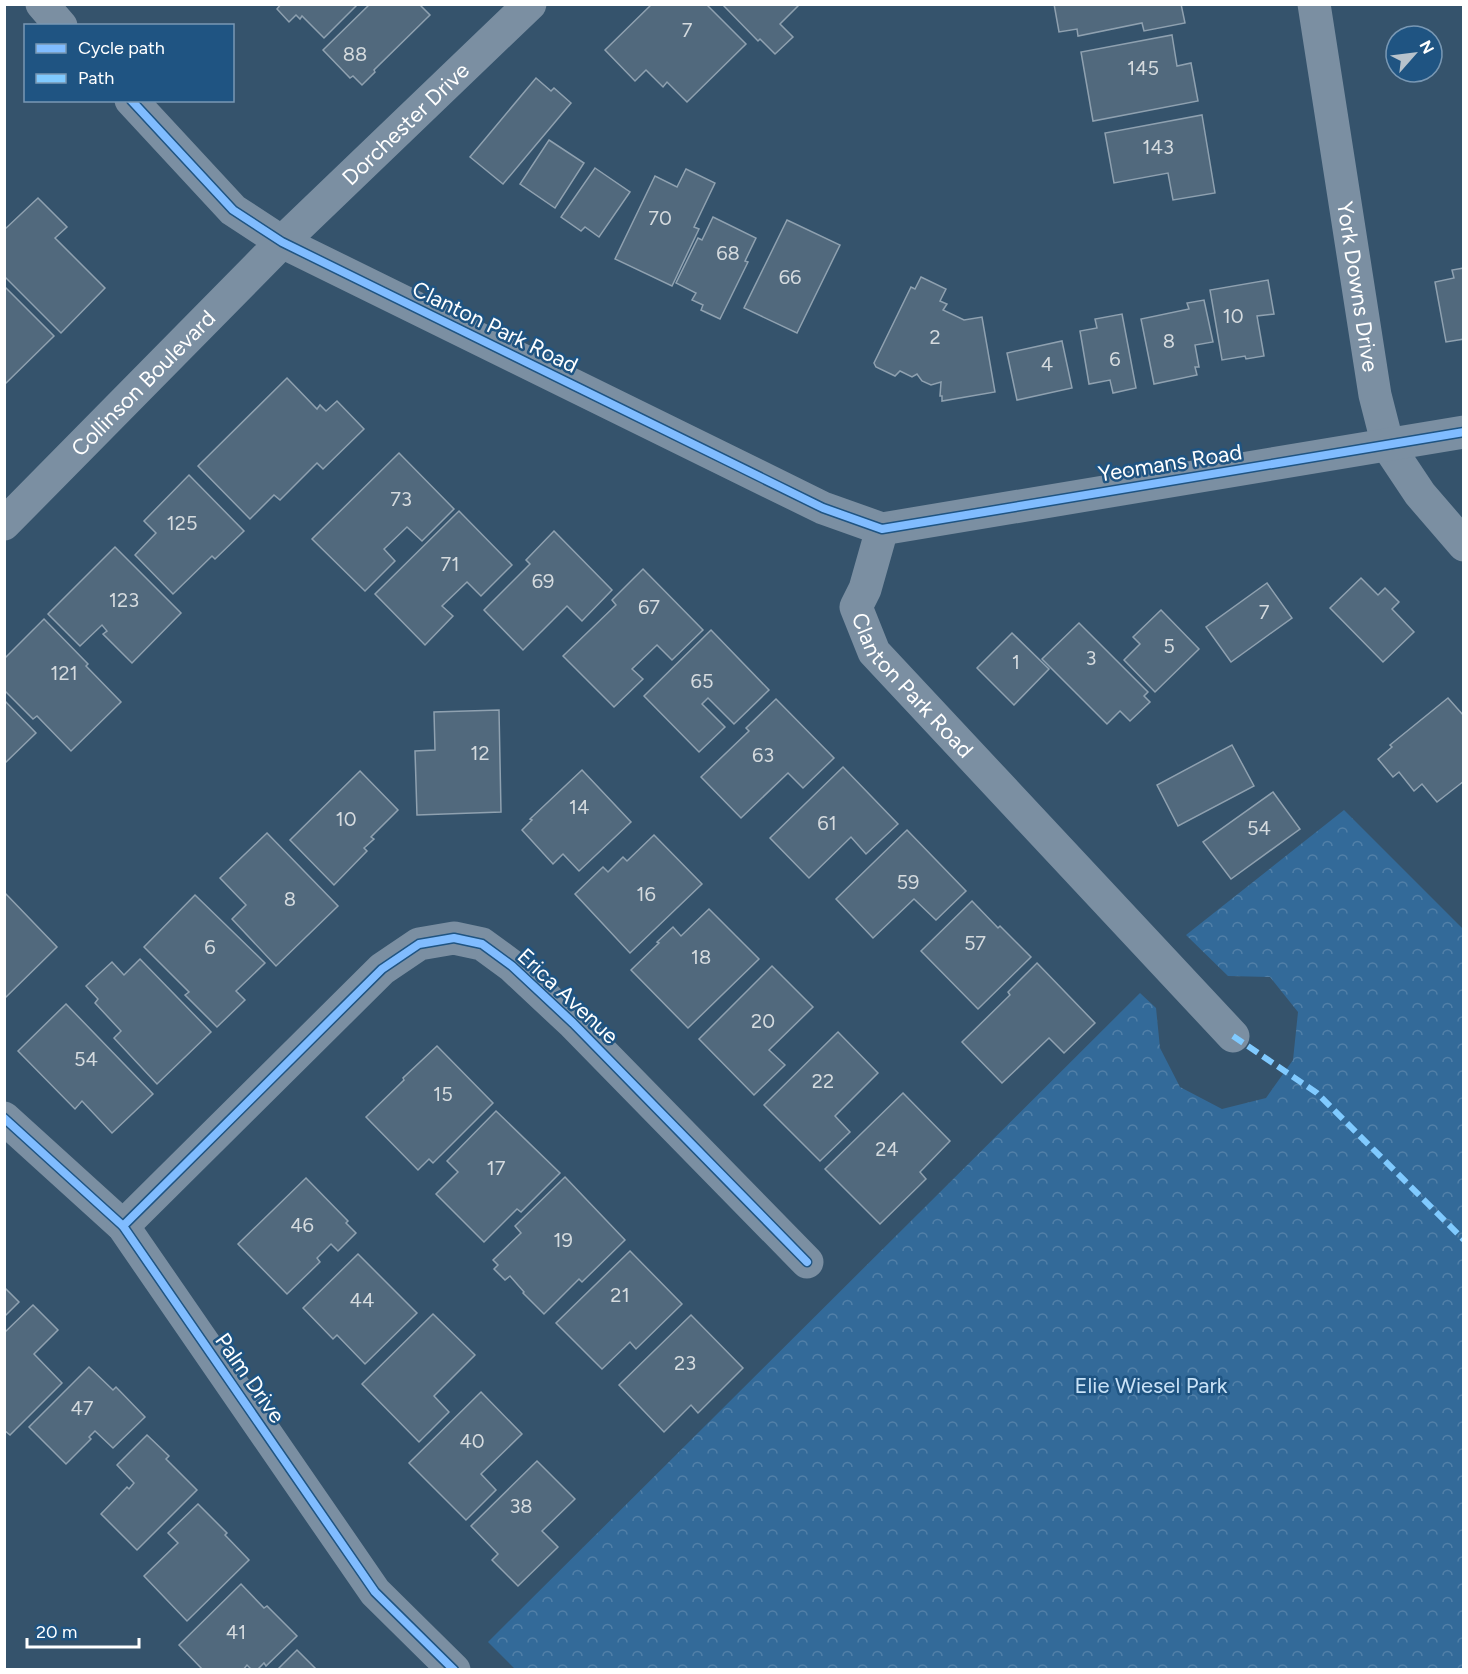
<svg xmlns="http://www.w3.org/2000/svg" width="1468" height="1674" font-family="Figtree,sans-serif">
  <defs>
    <pattern id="forest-crowns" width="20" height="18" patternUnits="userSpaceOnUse" patternTransform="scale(1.5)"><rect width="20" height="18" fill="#336a99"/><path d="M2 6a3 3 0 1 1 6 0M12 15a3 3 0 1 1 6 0" fill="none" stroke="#5280a8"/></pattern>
  </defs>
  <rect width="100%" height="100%" fill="#35536c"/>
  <path fill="url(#forest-crowns)" d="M1344 810 1463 929V1669H515L488 1642 1140 993 1156 1008 1160 1048 1180 1087 1222 1109 1266 1098 1293 1060 1298 1012 1270 977 1228 976 1186 935Z"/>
  <g fill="#51697d" stroke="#8fa1b0" stroke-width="1.5">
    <path d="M281 4H358L324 38 302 16 300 19 296 15 289 22 277 9Z"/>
    <path d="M370 4H419L430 15 374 70 375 72 362 85 353 76 350 78 323 50Z"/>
    <path d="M652 4H706L746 44 687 102 667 82 663 87 646 70 635 81 605 50Z"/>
    <path d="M722 4H800L780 24 793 37 775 54 760 39 758 41Z"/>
    <path d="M1054 4H1181L1185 23 1144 31 1142 23 1078 36 1077 29 1059 32Z"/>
    <path d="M1172 35 1177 66 1191 63 1198 101 1093 121 1081 52Z"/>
    <path d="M536 78 551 91 554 88 571 103 503 184 470 157Z"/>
    <path d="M1202 115 1215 193 1173 200 1168 173 1114 183 1105 133Z"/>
    <path d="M549 140 584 163 555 208 520 184Z"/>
    <path d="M595 168 630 192 599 237 585 227 581 231 561 217Z"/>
    <path d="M686 169 715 183 694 227 699 229 672 286 615 259 655 176 677 187Z"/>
    <path d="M38 198 67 227 55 238 105 288 61 333 4 276V230Z"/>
    <path d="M713 217 756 238 745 261 748 262 720 319 701 310 703 305 692 300 696 293 676 283 698 238 702 240Z"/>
    <path d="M787 220 840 245 797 333 744 308Z"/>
    <path d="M1464 268V339L1446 342 1435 282 1454 278 1452 270Z"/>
    <path d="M921 277 946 289 940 301 947 304 943 310 964 320 982 317 995 392 942 401V396H940L941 382 931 385 922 381 917 374 912 377 900 371 895 376 876 367 874 363 911 287 915 289Z"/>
    <path d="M1268 280 1274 314 1257 316 1264 356 1246 359 1245 356 1222 360 1210 290Z"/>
    <path d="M4 286 54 336 4 385Z"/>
    <path d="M1204 300 1213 342 1195 345 1199 367H1195L1197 375 1154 384 1141 319 1189 309 1187 303Z"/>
    <path d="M1122 314 1136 388 1113 393 1110 380 1089 384 1080 331 1097 328 1095 319Z"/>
    <path d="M1062 341 1072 388 1017 400 1007 353Z"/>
    <path d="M287 378 317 409 320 405 326 411 337 401 364 429 323 469 317 463 280 500 274 495 250 519 198 466Z"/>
    <path d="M399 453 454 509 422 541 407 527 384 549 395 561 365 591 312 539Z"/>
    <path d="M189 475 244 531 215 559 212 556 173 594 135 555 156 533 144 521Z"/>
    <path d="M459 511 512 565 481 596 467 582 442 606 453 616 425 645 375 594Z"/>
    <path d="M554 531 612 590 582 621 567 606 523 650 484 610 530 564 526 560Z"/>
    <path d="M115 547 181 613 132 663 103 634 107 631 102 625 80 646 48 614Z"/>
    <path d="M643 569 703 630 672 660 657 645 632 669 643 679 614 707 563 656 616 605 612 600Z"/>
    <path d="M1361 578 1378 595 1385 588 1399 602 1392 609 1414 632 1383 662 1330 608Z"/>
    <path d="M1267 583 1292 618 1231 662 1206 627Z"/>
    <path d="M1161 610 1199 649 1155 692 1124 660 1140 644 1133 637Z"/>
    <path d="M44 619 88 664 86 666 121 702 71 751 37 716 33 719 4 690V659Z"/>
    <path d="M1079 623 1148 692 1144 696 1150 702 1130 721 1120 711 1107 724 1042 659Z"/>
    <path d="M711 630 769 690 734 724 708 698 702 704 725 727 699 752 644 696Z"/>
    <path d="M1012 633 1049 669 1014 705 977 668Z"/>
    <path d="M1448 698 1464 716V781L1437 802 1422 784 1414 791 1399 772 1393 777 1378 759 1392 747 1390 745Z"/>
    <path d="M776 699 834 758 803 788 788 773 741 818 701 777 749 731 746 728Z"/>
    <path d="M4 700 36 733 4 764Z"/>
    <path d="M499 710 501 812 417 815 415 751 435 750 434 712Z"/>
    <path d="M1232 745 1254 786 1178 826 1157 785Z"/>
    <path d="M843 767 898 824 866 854 851 837 809 878 770 838Z"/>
    <path d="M582 770 631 822 579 871 563 854 553 864 522 830 532 820 530 819Z"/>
    <path d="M360 771 398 810 371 837 374 839 364 848 367 851 334 885 290 840Z"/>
    <path d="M1273 792 1300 829 1231 879 1203 842Z"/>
    <path d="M907 830 966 891 936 920 914 899 873 938 836 899Z"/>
    <path d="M267 833 338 906 276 966 232 919 246 905 220 878Z"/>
    <path d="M654 835 702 884 630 953 575 894 603 867 608 872 623 857 627 861Z"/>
    <path d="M5 893 57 947 4 999V894Z"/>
    <path d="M195 895 265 963 236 991 245 1000 217 1027 185 995 189 992 144 947Z"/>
    <path d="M972 901 998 928 1000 926 1031 957 978 1009 921 951Z"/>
    <path d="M709 909 759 959 688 1028 631 970 659 943 657 942 673 927 681 936Z"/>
    <path d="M140 959 211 1032 157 1084 114 1038 121 1031 95 1003 98 999 86 986 112 962 124 975Z"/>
    <path d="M1037 963 1095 1023 1064 1053 1049 1038 1002 1083 962 1042 1010 995 1008 992Z"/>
    <path d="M772 966 813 1007 769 1050 785 1065 754 1095 699 1039Z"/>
    <path d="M66 1004 153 1094 112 1133 82 1101 75 1109 18 1051Z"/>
    <path d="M838 1032 878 1073 835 1116 850 1132 820 1161 764 1105Z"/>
    <path d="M437 1046 493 1103 433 1163 429 1159 418 1170 366 1117 404 1080 403 1078Z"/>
    <path d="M903 1093 950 1141 920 1172 926 1179 880 1224 825 1169Z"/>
    <path d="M496 1111 560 1173 521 1212 517 1209 484 1242 436 1194 458 1172 447 1161Z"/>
    <path d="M565 1177 625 1240 582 1282 579 1279 544 1314 523 1293 524 1292 510 1276 505 1280 494 1269 498 1265 493 1260 521 1233 515 1226Z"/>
    <path d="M306 1178 348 1221 346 1223 356 1233 338 1251 331 1244 317 1258 320 1262 287 1294 238 1244Z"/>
    <path d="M630 1251 682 1304 636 1349 630 1342 602 1369 556 1323Z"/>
    <path d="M358 1254 417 1313 365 1364 337 1335 333 1339 303 1308Z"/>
    <path d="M4 1287 19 1302 4 1317Z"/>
    <path d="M33 1305 58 1330 34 1354 62 1383 10 1435 4 1430V1333Z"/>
    <path d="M433 1314 475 1355 434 1396 449 1412 419 1442 362 1384Z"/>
    <path d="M691 1315 743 1368 698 1413 691 1405 664 1432 619 1385Z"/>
    <path d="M89 1367 113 1390 116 1387 145 1417 113 1448 95 1431 89 1437 91 1439 66 1464 29 1427Z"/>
    <path d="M481 1392 522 1434 481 1474 496 1490 466 1520 409 1463Z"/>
    <path d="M147 1435 169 1456 166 1459 197 1490 137 1550 101 1514 127 1487 129 1489 134 1483 117 1465Z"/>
    <path d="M537 1461 575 1499 542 1531 558 1547 518 1586 492 1560 498 1554 471 1526Z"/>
    <path d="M198 1504 227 1533 225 1535 249 1560 187 1621 144 1576 178 1543 168 1533Z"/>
    <path d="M241 1584 264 1608 267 1606 297 1636 266 1666 264 1663 257 1670H252L247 1665 243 1670H203L179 1645Z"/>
    <path d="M297 1650 317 1670H277Z"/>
  </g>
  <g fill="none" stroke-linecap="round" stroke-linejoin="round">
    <g stroke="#7b8fa2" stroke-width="33">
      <path d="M42 4 61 26"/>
      <path id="s1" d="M1314 4 1375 395 1388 446 1420 494 1464 545"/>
      <path d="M131 100 233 210 282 242 823 508 882 529 1464 432"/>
      <path id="s2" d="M4 524 282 242 530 4"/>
      <path id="s3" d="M882 529 865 589 856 607 874 652 1233 1036"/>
      <path d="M4 1118 123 1226 375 1592 454 1670"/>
      <path d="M123 1226 382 969 419 944 454 938 482 944 512 966 573 1023 807 1262"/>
    </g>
    <path stroke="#80caff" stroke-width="6" stroke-dasharray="12 6" stroke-linecap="butt" d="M1233 1036 1317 1093 1464 1240"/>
    <defs>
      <g id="cycleway">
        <path d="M131 100 233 210 282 242 823 508 882 529 1464 432"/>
        <path d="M4 1118 123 1226 375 1592 454 1670"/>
        <path d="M123 1226 382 969 419 944 454 938 482 944 512 966 573 1023 807 1262"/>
      </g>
    </defs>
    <use href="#cycleway" stroke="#1f5482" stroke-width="11"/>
    <use href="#cycleway" stroke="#80bcff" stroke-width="8"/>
  </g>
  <g text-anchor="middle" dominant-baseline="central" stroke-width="5" stroke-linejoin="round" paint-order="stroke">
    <g font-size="20" fill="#d4dade">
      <text x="687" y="30">7</text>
      <text x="355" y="54">88</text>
      <text x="1143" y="68">145</text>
      <text x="1158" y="147">143</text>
      <text x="660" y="218">70</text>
      <text x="728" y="253">68</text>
      <text x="790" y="277">66</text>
      <text x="1233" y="316">10</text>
      <text x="935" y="337">2</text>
      <text x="1169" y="341">8</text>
      <text x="1115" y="359">6</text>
      <text x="1047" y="364">4</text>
      <text x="401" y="499">73</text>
      <text x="182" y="523">125</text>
      <text x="450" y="564">71</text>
      <text x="543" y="581">69</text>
      <text x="124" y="600">123</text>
      <text x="649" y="607">67</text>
      <text x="1264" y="612">7</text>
      <text x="1169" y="646">5</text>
      <text x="1091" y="658">3</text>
      <text x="1016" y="662">1</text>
      <text x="64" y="673">121</text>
      <text x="702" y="681">65</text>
      <text x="480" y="753">12</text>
      <text x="763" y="755">63</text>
      <text x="579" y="807">14</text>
      <text x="346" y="819">10</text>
      <text x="827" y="823">61</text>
      <text x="1259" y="828">54</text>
      <text x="908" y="882">59</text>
      <text x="646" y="894">16</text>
      <text x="290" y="899">8</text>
      <text x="975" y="943">57</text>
      <text x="210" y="947">6</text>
      <text x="701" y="957">18</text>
      <text x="763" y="1021">20</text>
      <text x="86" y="1059">54</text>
      <text x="823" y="1081">22</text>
      <text x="443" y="1094">15</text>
      <text x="887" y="1149">24</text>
      <text x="496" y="1168">17</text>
      <text x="302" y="1225">46</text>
      <text x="563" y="1240">19</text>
      <text x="620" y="1295">21</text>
      <text x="362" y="1300">44</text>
      <text x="685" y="1363">23</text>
      <text x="82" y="1408">47</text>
      <text x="472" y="1441">40</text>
      <text x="521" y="1506">38</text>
      <text x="236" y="1632">41</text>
    </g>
    <g font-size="22" fill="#fff" stroke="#1f5482">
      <text stroke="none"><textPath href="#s2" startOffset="567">Dorchester Drive</textPath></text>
      <text stroke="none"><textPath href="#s1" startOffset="286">York Downs Drive</textPath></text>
      <text transform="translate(495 327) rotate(26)">Clanton Park Road</text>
      <text stroke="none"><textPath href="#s2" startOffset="198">Collinson Boulevard</textPath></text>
      <text transform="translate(1170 463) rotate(-9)">Yeomans Road</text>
      <text stroke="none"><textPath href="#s3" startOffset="180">Clanton Park Road</textPath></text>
      <text transform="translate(568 996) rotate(43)">Erica Avenue</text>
      <text transform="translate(250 1378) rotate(55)">Palm Drive</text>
    </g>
    <g font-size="22" fill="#c9e2f7" stroke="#1f5482">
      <text x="1151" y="1385">Elie Wiesel Park</text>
    </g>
  </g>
  <rect width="1468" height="1674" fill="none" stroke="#ffffff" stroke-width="12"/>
  <rect x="24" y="24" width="210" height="78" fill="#1f5482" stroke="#7998b4" stroke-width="1.5"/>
  <rect x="36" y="44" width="30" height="9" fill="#80bcff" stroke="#7998b4" stroke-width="1.5"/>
  <text x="78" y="54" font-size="18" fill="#ffffff">Cycle path</text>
  <rect x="36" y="74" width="30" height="9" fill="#80caff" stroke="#7998b4" stroke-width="1.5"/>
  <text x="78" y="84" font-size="18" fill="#ffffff">Path</text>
  <g transform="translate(1414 54) rotate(62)"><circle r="28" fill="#1f5482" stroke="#7998b4" stroke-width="1.5"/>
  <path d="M0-4.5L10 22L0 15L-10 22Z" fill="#b8c3cc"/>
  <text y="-9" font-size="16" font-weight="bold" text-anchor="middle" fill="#ffffff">N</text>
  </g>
  <path d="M27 1638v9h112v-9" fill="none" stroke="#ffffff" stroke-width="3"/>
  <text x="36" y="1638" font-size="18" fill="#ffffff" stroke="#1f5482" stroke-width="4.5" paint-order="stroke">20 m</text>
</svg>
